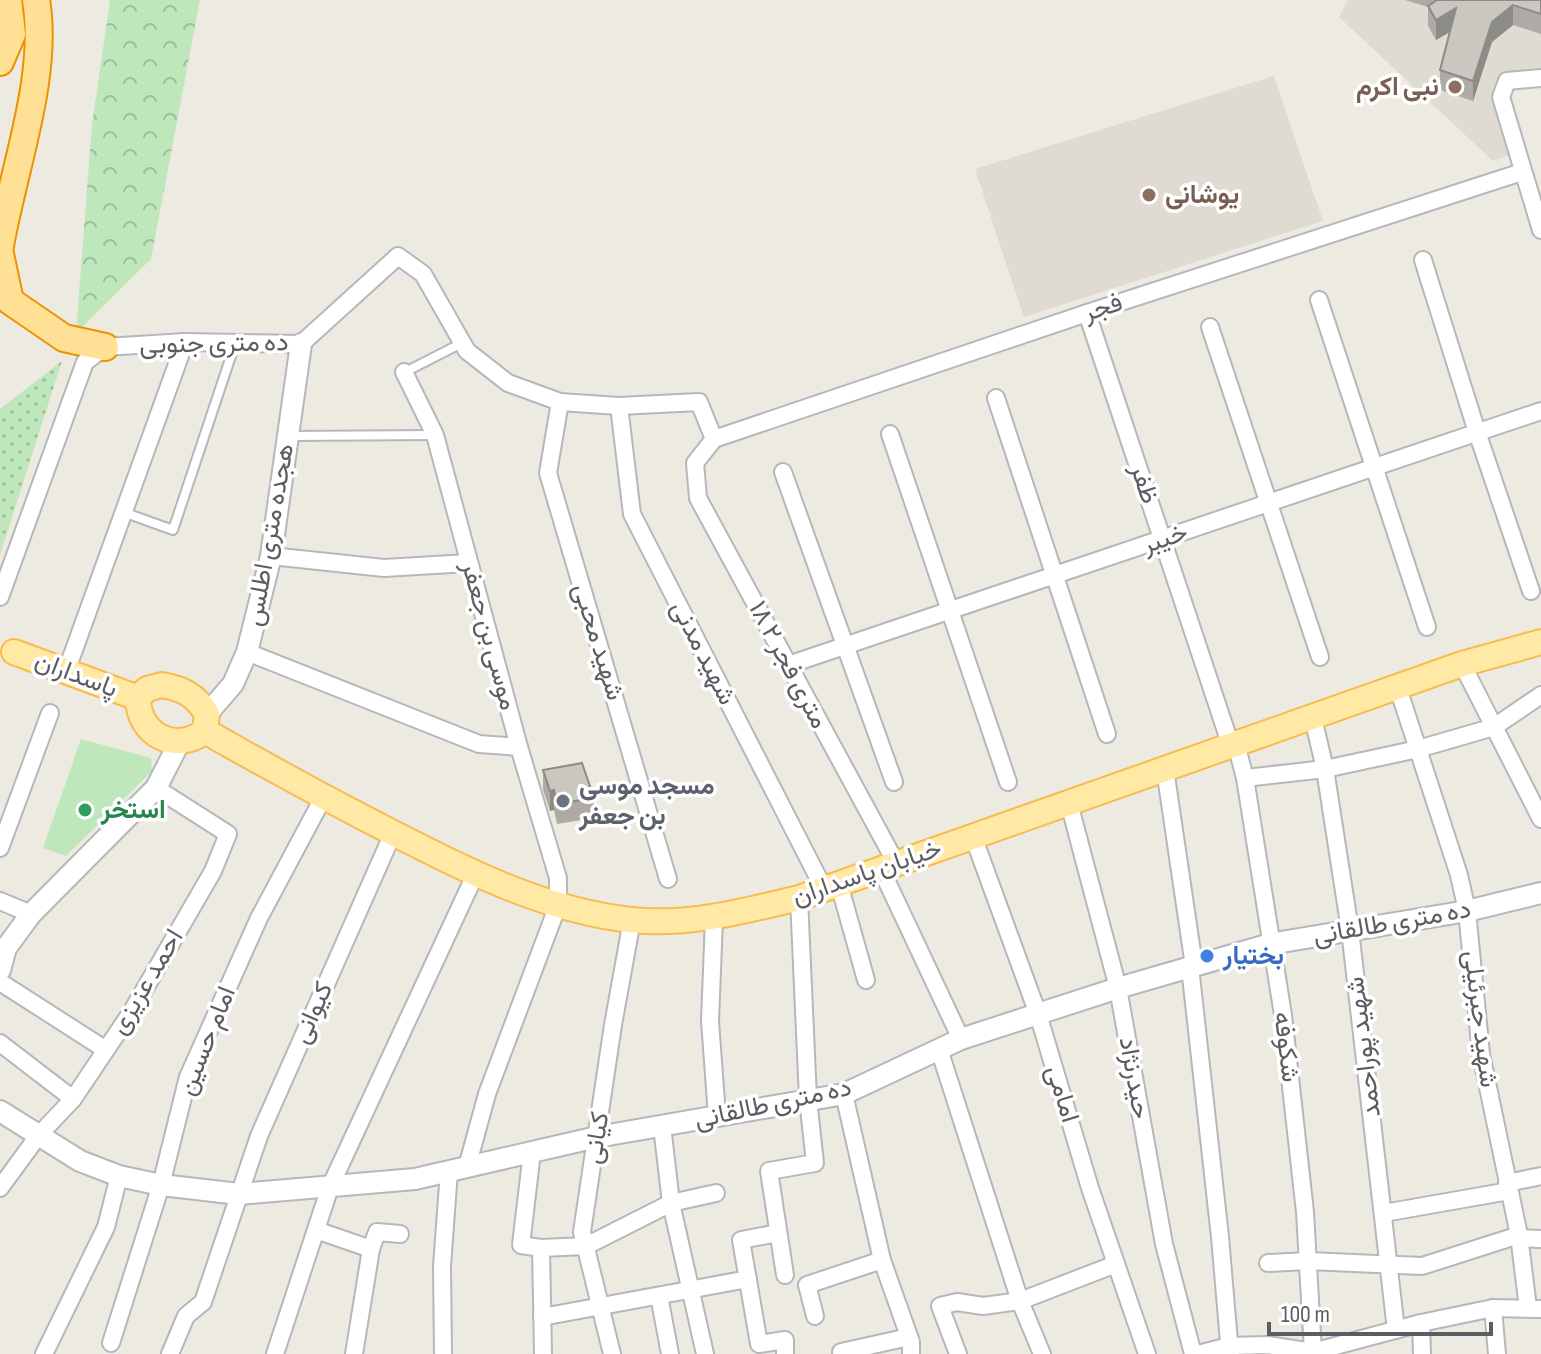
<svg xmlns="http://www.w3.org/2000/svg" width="1541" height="1354" font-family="'Sofia Sans Condensed',Vazirmatn,sans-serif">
  <defs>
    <pattern id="grass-dots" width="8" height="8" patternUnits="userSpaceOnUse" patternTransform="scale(2)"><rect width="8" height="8" fill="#bfe7bc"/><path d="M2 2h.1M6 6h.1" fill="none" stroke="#9ebe9c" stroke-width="1.8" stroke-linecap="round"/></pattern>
    <pattern id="forest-crowns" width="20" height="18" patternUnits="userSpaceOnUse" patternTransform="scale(2)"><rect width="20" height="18" fill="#bfe7bc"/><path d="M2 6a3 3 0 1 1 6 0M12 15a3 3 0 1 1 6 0" fill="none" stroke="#9ebe9c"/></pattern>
  </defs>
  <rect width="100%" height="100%" fill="#edeae1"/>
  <g fill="#e0dbd2">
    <path d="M1348 0H1541V72L1501 75 1491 98 1510 155 1493 161 1339 17Z"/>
    <path d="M1274 76 1323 221 1024 317 975 169Z"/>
  </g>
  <path fill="url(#grass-dots)" d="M62 361 0 555V409Z"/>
  <path fill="url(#forest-crowns)" d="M110 0H200L151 259 76 333 92 125Z"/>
  <path fill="#bfe7bc" d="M81 739 151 758 152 771 66 856 43 848Z"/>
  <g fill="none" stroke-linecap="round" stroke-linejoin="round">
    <defs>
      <g id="service">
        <path d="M405 372 462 343"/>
        <path d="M288 436 434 435"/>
        <path d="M123 512 173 530 235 344"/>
      </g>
      <g id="minor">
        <path d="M1541 78 1507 81 1501 97 1541 230"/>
        <path d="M1423 260 1477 432 1531 591"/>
        <path d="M1319 300 1427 627"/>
        <path d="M1087 313 1231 746"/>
        <path d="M1210 327 1320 657"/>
        <path d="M404 372 435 435 519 747 558 878V905L487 1094 467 1167"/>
        <path d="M996 398 1107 734"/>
        <path d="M560 402 548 473 668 879"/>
        <path d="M619 406 632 514 824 889"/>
        <path d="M890 434 1008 782"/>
        <path d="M783 472 894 782"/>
        <path d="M271 556 384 568 468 563"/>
        <path d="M0 597 85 362 105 347 185 342 301 344 398 256 423 274 467 351 508 383 560 402 619 406 699 402 714 439"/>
        <path d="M247 652 479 744 519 747"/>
        <path d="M1462 664 1541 819"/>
        <path d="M788 665 1541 411"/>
        <path d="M66 672 185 342"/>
        <path d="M1398 688 1459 875 1467 911 1481 1054 1519 1235 1528 1308"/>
        <path d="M1313 718 1325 769 1350 930 1396 1330"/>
        <path d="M1236 744 1245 778 1283 1015 1305 1212 1313 1352"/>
        <path d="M1165 769 1194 966"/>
        <path d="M1245 778 1325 769 1418 749 1494 727 1541 695"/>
        <path d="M1069 803 1118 988 1164 1244 1193 1354"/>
        <path d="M973 836 1038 1014 1090 1188 1147 1354"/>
        <path d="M0 848 50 713"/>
        <path d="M896 863 698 498 695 463 714 439 1087 313 1522 172"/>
        <path d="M881 869 961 1039"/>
        <path d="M839 884 866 980"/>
        <path d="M0 901 31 914"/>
        <path d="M714 919 710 1021 717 1116"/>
        <path d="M1190 967 1220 1237 1230 1354"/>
        <path d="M0 982 106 1050"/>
        <path d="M0 1043 73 1099"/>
        <path d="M939 1049 1020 1301 1042 1354"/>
        <path d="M844 1094 882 1260 911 1342V1354"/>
        <path d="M662 1126 671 1203 705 1354"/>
        <path d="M532 1152 521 1245 541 1248 586 1246 671 1203 716 1193"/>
        <path d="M1507 1183 1541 1176"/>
        <path d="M0 1188 38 1136 73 1099 132 1011 213 871 228 834 156 788"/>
        <path d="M1384 1213 1509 1191"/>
        <path d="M316 1230 371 1249"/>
        <path d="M778 1233 741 1240 759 1344 785 1340V1354"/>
        <path d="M1519 1238 1541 1239"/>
        <path d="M541 1248 543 1354"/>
        <path d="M1268 1263 1308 1261 1422 1266 1519 1235"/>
        <path d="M785 1275 769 1171 815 1163 808 1099 799 898"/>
        <path d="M659 1296 670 1354"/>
        <path d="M1493 1308 1497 1354"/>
        <path d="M815 1316 807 1285 882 1260"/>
        <path d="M542 1317 748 1279"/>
        <path d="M1421 1323 1422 1354"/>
        <path d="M111 1343 161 1185 188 1077 259 918 323 798"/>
        <path d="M841 1352 909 1337"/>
        <path d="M44 1354 106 1227 119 1176"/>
        <path d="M170 1354 186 1316 203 1302 259 1136 393 833"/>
        <path d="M275 1354 330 1187 475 875"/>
        <path d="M354 1354 371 1249 377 1232 400 1234"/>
        <path d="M443 1354 442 1266 449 1171"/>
        <path d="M612 1354 582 1232 613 1025 632 920"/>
        <path d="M958 1354 940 1306 957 1302 983 1306 1020 1301 1116 1264"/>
        <path d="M1198 1354 1229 1346 1267 1345 1313 1352 1421 1323 1493 1308 1541 1309"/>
      </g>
      <g id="tertiary">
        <path d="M207 714 233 684 247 652 271 556 301 344"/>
        <path d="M0 970 6 948 31 914 156 788 179 743"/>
        <path d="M0 1111 80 1161 119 1176 161 1185 239 1194 415 1179 597 1137 844 1094 961 1039 1118 988 1270 944 1467 911 1541 893"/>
      </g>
      <g id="primary">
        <path d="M14 652 138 698"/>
        <path d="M162 685C184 689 195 695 207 714L205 731C176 754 138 735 138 698L147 689Z"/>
        <path d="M205 731C270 768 336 804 403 838 475 875 550 911 631 920 689 926 744 911 799 898L1462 664 1541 642"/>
      </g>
      <g id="trunk">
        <path d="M0 62 12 34 8 0"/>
        <path d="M0 246C13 170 49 76 36 0"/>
        <path d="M0 254 10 301 64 338 105 347"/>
      </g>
    </defs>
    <use href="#service" stroke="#b4b8bc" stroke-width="12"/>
    <use href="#minor" stroke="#b4b8bc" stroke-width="20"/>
    <use href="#tertiary" stroke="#b4b8bc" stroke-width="24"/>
    <use href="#primary" stroke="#f8bb4f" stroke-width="28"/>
    <use href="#trunk" stroke="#ee9100" stroke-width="30"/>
    <use href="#service" stroke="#fff" stroke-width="8"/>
    <use href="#minor" stroke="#fff" stroke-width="16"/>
    <use href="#tertiary" stroke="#fff" stroke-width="20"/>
    <use href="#primary" stroke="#ffe9a4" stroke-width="24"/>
    <use href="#trunk" stroke="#ffe095" stroke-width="26"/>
  </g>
  <g fill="#aeaaa5">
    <path d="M1405 0H1541V34L1513 25 1492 42 1473 101 1440 90V70L1450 32 1436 40 1428 26V7Z"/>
    <path d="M543 770 594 798V818L557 824 554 810 550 811 543 790Z"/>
  </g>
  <g fill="#8d8b86">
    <path d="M1513 5V25L1492 42 1473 101V81L1492 22Z"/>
    <path d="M1456 8V28L1436 40V20Z"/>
    <path d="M554 790V810L550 811V791Z"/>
  </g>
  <g fill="#cac6c0" stroke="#8d8b86" stroke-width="2">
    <path d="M1437 0H1541V14L1513 5 1492 22 1473 81 1440 70 1456 8 1436 20 1428 6Z"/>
    <path d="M582 763 594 798 557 804 554 790 550 791 543 770Z"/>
  </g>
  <g fill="#8d6e63" stroke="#fff" stroke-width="3">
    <circle cx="1455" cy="87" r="8"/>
    <circle cx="1149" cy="195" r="8"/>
  </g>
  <circle fill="#6b7280" stroke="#fff" stroke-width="3" cx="563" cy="801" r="8"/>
  <circle fill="#2e9e5b" stroke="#fff" stroke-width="3" cx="85" cy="810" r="8"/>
  <circle fill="#3f7fe0" stroke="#fff" stroke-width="3" cx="1207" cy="956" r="8"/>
  <g text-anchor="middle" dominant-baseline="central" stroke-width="7" stroke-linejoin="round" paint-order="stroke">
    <g font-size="26" font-weight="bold" fill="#785e54" stroke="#fff" text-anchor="end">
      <text x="1439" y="87">نبی اکرم</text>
      <text x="1165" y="195" text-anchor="start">یوشانی</text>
    </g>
    <g font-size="26" fill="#5a5e63" stroke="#fff">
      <text transform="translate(1103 308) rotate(-18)">فجر</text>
      <text transform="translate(214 344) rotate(-1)">ده متری جنوبی</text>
      <text transform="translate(1144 484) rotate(72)">ظفر</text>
      <text transform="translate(270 535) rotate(-80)">هجده متری اطلس</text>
      <text transform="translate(1165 539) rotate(-19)">خیبر</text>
      <text transform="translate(489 636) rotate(75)">موسی بن جعفر</text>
      <text transform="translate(598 642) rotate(73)">شهید محبی</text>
      <text transform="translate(703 653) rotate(63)">شهید مدنی</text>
      <text transform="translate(788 665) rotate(62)">۱۸ متری فجر ۲</text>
      <text transform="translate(76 675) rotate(21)">پاسداران</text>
      <text transform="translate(867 873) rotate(-19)">خیابان پاسداران</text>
      <text transform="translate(1392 923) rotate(-10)">ده متری طالقانی</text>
      <text transform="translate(147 982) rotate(-59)">احمد عزیزی</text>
      <text transform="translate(313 1013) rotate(-66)">کیوانی</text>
      <text transform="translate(1480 1019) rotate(83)">شهید جبرئیلی</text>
      <text transform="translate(207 1041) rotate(-68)">امام حسین</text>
      <text transform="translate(1286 1047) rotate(83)">شکوفه</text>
      <text transform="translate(1364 1047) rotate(-97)">شهید پوراحمد</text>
      <text transform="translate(1134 1078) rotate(80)">حیدرنژاد</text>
      <text transform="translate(1062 1094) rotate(73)">امامی</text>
      <text transform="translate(773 1104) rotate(-12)">ده متری طالقانی</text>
      <text transform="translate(597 1138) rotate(-81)">کیانی</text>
    </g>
    <g font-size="26" font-weight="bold" fill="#5b616d" stroke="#fff" text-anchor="start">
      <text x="579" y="786">مسجد موسی<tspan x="579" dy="30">بن جعفر</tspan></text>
    </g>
    <g font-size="26" font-weight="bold" fill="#27864d" stroke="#fff" text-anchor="start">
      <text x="101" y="810">استخر</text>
    </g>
    <g font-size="26" font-weight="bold" fill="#366cbe" stroke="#fff" text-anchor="start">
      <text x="1223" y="956">بختیار</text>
    </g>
  </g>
  <path d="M1269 1322v12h222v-12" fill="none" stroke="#5a5e63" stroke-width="4"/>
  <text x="1281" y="1322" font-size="24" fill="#5a5e63" stroke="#ffffff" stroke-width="6" paint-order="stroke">100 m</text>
</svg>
